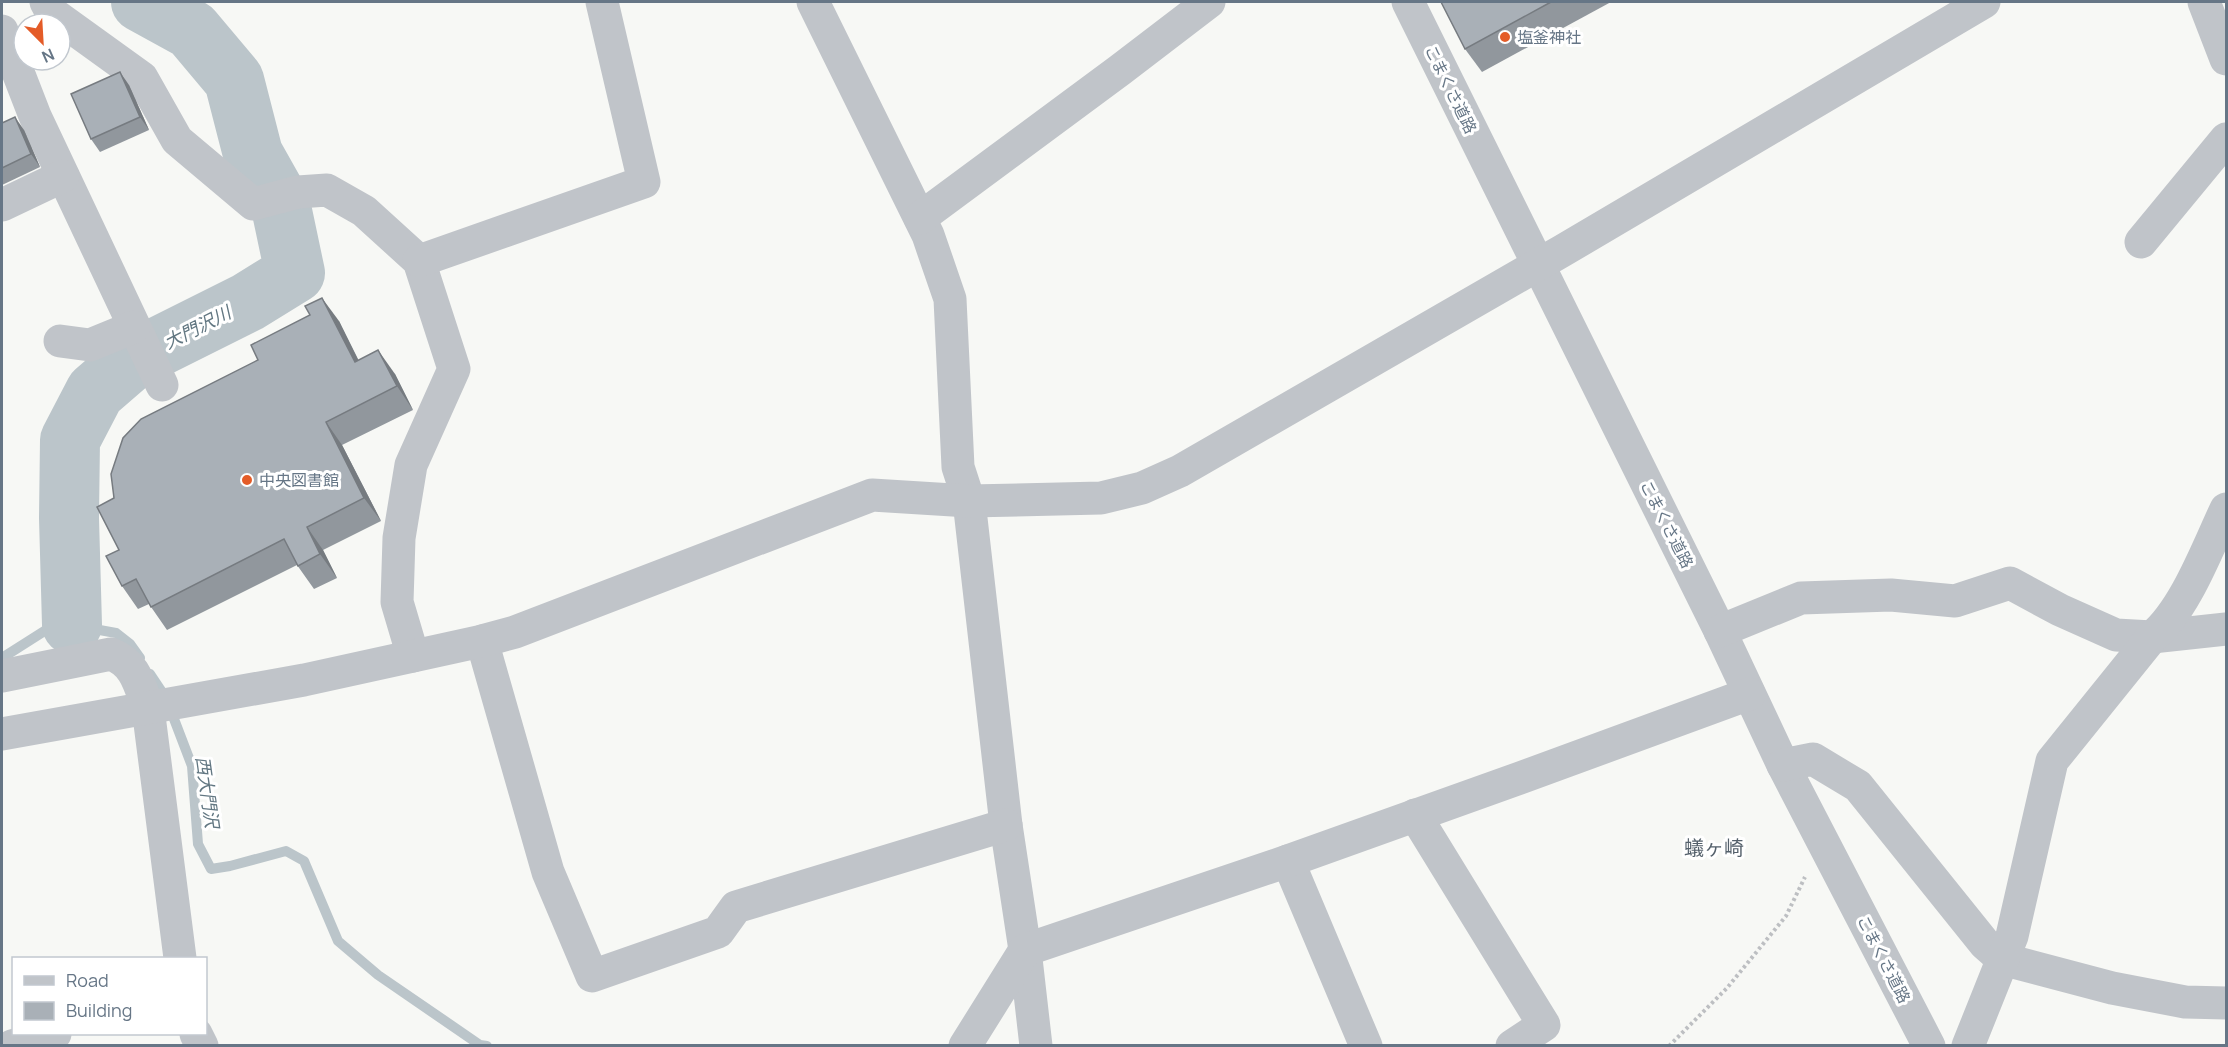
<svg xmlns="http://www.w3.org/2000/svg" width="2228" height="1047" font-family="Manrope,'Noto Sans JP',sans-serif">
  <rect width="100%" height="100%" fill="#f7f8f5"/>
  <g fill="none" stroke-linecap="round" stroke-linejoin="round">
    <g stroke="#bbc5ca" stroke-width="10">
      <path d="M2 658 46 630 72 625 116 633 130 644 140 658"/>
      <path d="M150 674 166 698 192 766 198 844 211 869 230 866 286 851 304 861 338 941 378 975 480 1045 487 1046"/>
    </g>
    <path stroke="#bbc5ca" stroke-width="60" d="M72 625 69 518 70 440 95 392 132 360 248 302 295 273 280 202 253 154 234 80 192 30 141 2"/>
    <path stroke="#bdbfc2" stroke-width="4" stroke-dasharray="3 3" stroke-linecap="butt" d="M1669 1046 1727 988 1786 916 1805 877"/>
    <g stroke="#c0c4c9" stroke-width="33">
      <path d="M46 2 52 13 142 78 177 140 253 204 298 192 327 190 364 211 419 261 454 369 411 465 399 538 397 602 413 656"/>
      <path d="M813 2 928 235 950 299 958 467 969 501 1006 825 1025 950 1036 1046"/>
      <path d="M1408 2 1720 631 1783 765 1929 1046"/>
      <path d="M2204 2 2226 59"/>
      <path d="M2 31 35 116 162 385"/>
      <path d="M2 205 63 176"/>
      <path d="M920 218 1120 70 1209 2"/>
      <path d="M2141 242 2226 139"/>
      <path d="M419 261 644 182 602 2"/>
      <path d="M60 341 90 345 134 327"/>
      <path d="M1720 631 1801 598 1891 595 1955 601 2010 583 2060 610 2116 635 2152 637 2226 629"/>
      <path d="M482 641 548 872 592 976 718 932 736 907 1006 825"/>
      <path d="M2 676 111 654C136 664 139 684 148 708L180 958"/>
      <path d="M2 734 304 680 482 641 515 632 872 495 969 501 1101 498 1142 488 1180 471 1562 251 1984 2"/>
      <path d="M1783 765 1813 759 1858 786 1985 944 2002 959 2112 988 2185 1002 2226 1003"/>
      <path d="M1415 815 1544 1025 1512 1046"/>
      <path d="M1288 861 1366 1046"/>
      <path d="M196 1034 202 1046"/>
      <path d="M12 1046 55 1034"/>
      <path d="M965 1046 1025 950 1288 861 1520 778 1749 694"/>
      <path d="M1968 1046 2012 936 2052 761 2152 637C2185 610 2208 547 2226 509"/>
    </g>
  </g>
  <g fill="#91979d">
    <path d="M1441 2H1611L1482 72 1465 49Z"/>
    <path d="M129 85 149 130 100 152 91 139Z"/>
    <path d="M2 123 24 130 40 167 2 185Z"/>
    <path d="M339 321 359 361 395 374 413 410 342 445 381 521 323 550 337 578 314 589 297 565 167 630 149 604 138 609 122 586 114 498Z"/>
  </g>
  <g fill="#767b80">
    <path d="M120 72 129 85 149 130 140 117Z"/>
    <path d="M15 117 24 130 40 167 31 154Z"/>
    <path d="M322 298 339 321 371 386 355 362Z"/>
    <path d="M378 350 395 374 413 410 397 386Z"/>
    <path d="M326 422 342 445 381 521 364 498Z"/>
    <path d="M307 527 323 550 337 578 320 554Z"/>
  </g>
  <g fill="#a9b0b7" stroke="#767b80" stroke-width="1.5">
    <path d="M1441 2H1551L1465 49Z"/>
    <path d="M120 72 140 117 91 139 71 94Z"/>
    <path d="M15 117 31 154 2 168V123Z"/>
    <path d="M322 298 355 362 378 350 397 386 326 422 364 498 307 527 320 554 298 566 284 539 151 607 136 579 122 586 106 556 119 550 97 507 114 498 111 474 123 438 141 419 258 360 251 345 310 315 305 306Z"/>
  </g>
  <g fill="#e45c28" stroke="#fff" stroke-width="2">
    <circle cx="1505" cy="37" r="6"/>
    <circle cx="247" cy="480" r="6"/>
  </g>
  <g text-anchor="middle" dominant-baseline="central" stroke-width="6" stroke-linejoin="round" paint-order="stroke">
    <g font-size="16" fill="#667686" stroke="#fff" text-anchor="start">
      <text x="1517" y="37">塩釜神社</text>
      <text x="259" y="480">中央図書館</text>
    </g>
    <g font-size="16" fill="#667686" stroke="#fff">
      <text transform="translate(1451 89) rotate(64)">こまくさ道路</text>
      <text transform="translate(1667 524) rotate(63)">こまくさ道路</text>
      <text transform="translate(1884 959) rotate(63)">こまくさ道路</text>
    </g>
    <g font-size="18" font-style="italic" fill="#627782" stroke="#fff">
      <text transform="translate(197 327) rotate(-27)">大門沢川</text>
      <text transform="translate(208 792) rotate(82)">西大門沢</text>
    </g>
    <g font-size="20" fill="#54606b" stroke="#fff">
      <text x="1714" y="847">蟻ヶ崎</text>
    </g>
  </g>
  <rect width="2228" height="1047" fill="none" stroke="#667686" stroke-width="6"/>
  <rect x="12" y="957" width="195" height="78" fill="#ffffff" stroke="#c2c8cf" stroke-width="1.5"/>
  <rect x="24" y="976" width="30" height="9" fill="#c0c4c9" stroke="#c2c8cf" stroke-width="1.5"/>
  <text x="66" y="987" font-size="18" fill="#667686">Road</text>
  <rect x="24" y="1002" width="30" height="18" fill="#a9b0b7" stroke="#c2c8cf" stroke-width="1.5"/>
  <text x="66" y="1017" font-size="18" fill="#667686">Building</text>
  <g transform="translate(42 42) rotate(156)"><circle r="28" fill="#ffffff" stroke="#c2c8cf" stroke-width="1.5"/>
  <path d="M0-4.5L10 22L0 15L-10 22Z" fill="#e45c28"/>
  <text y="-9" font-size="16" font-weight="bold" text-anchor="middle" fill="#667686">N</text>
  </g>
</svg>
